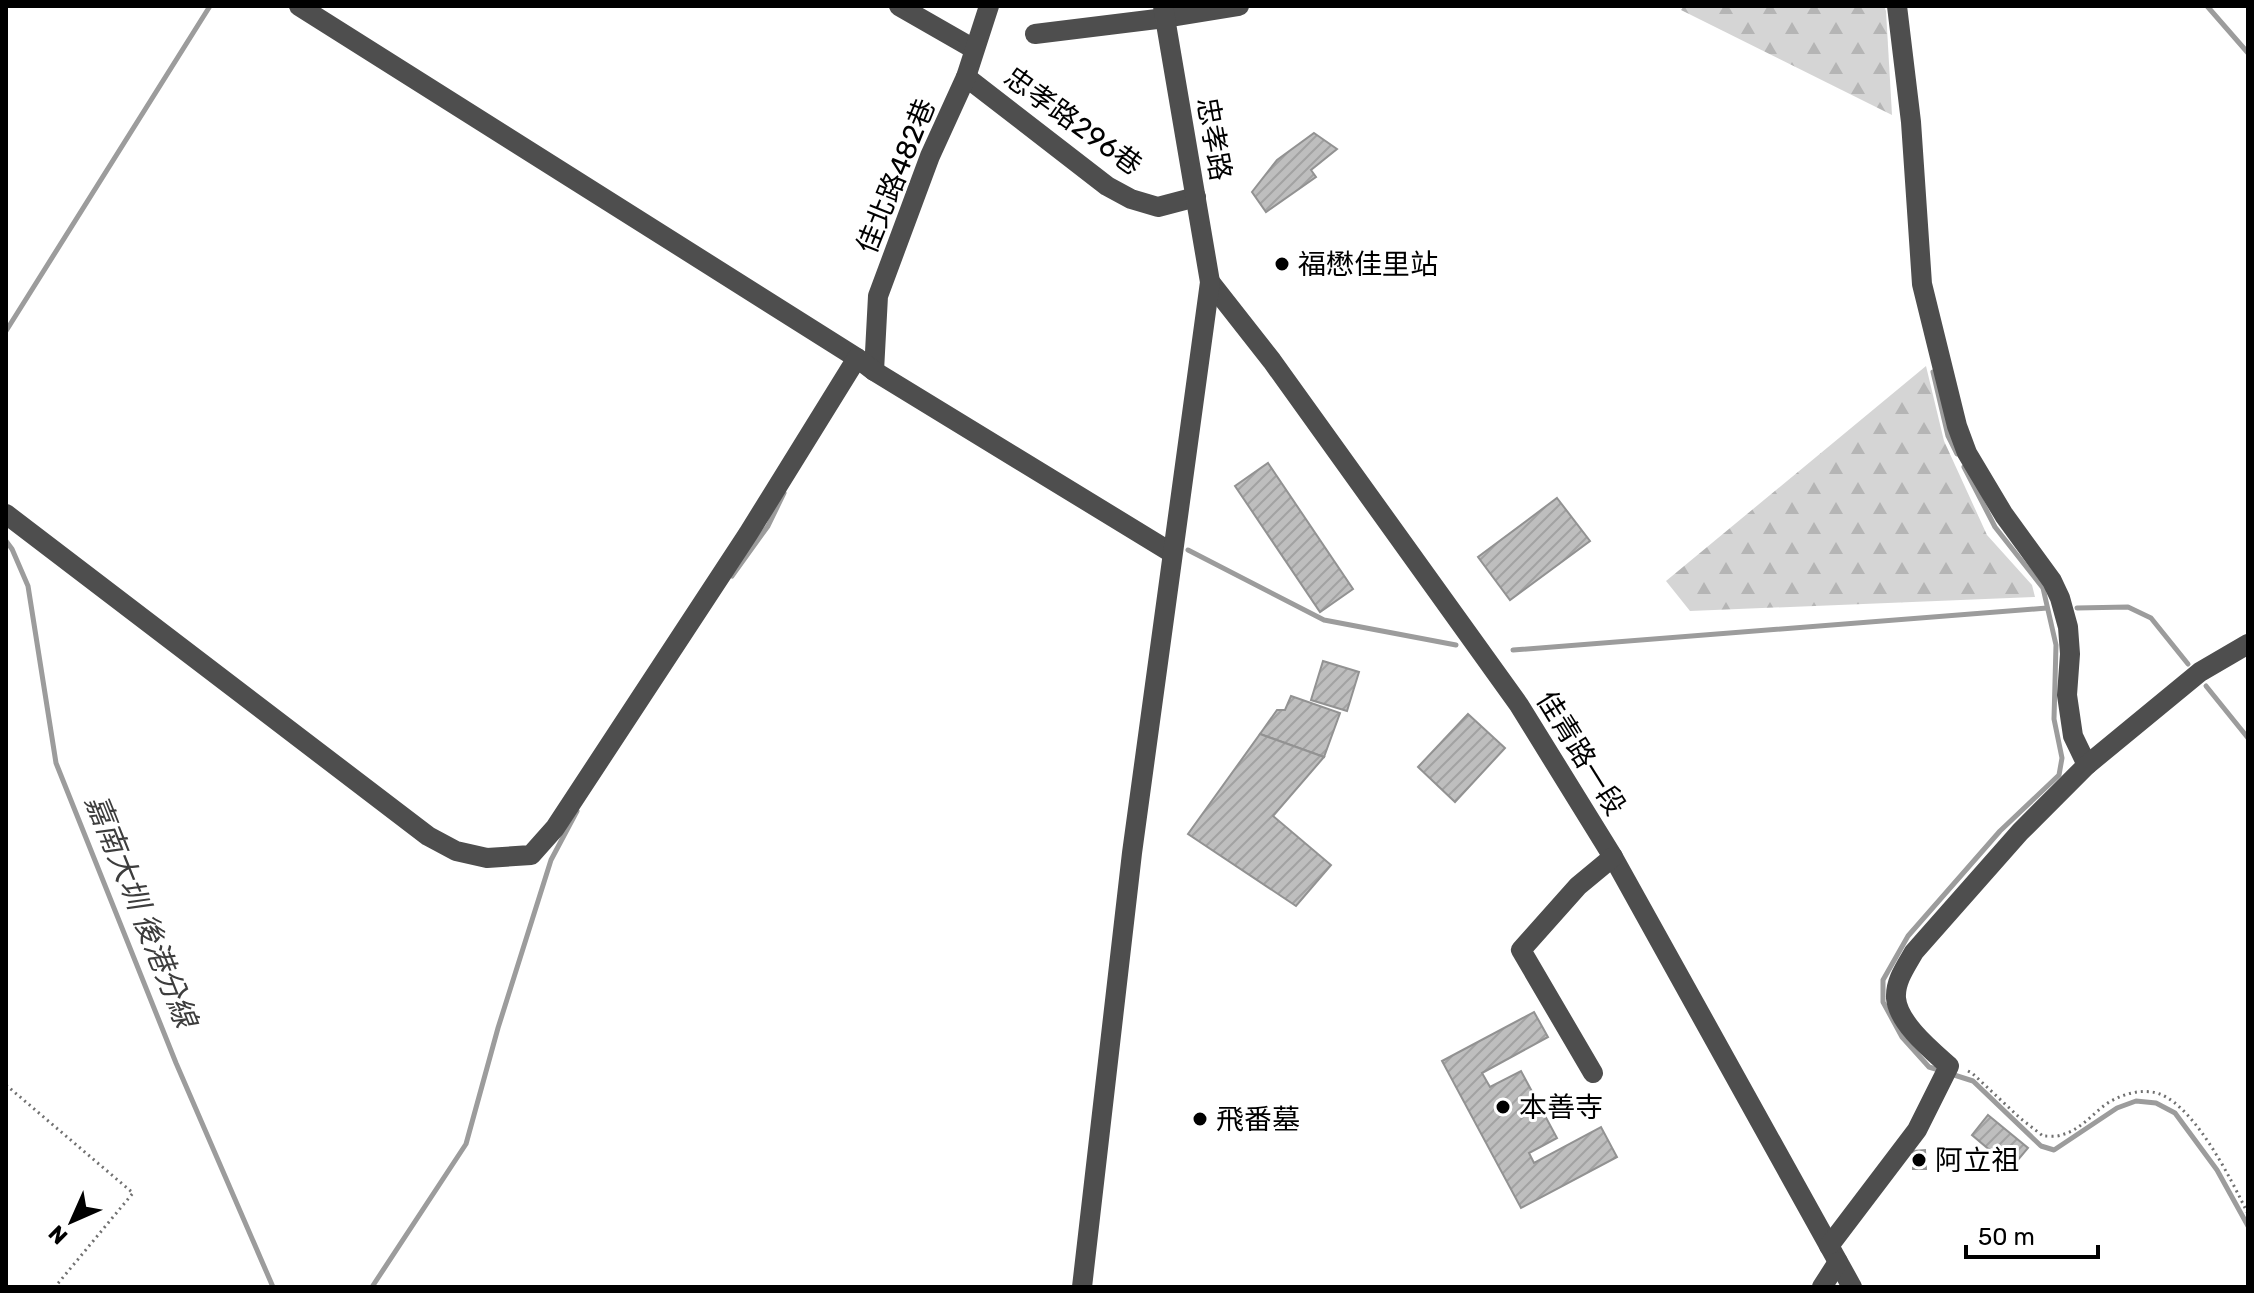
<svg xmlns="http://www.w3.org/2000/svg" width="2254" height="1293" font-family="Rubik,'Noto Sans TC',sans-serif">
  <defs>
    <pattern id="forest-firs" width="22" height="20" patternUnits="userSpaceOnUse" patternTransform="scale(2)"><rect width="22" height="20" fill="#d5d5d5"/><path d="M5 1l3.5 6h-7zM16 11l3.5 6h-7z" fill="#b5b5b5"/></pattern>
    <pattern id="building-hatch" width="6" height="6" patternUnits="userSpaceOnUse" patternTransform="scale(2)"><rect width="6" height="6" fill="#bebebe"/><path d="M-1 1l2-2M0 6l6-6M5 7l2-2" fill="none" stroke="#a2a2a2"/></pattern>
  </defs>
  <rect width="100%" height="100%" fill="#fff"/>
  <g fill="url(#forest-firs)">
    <path d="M1684 6H1884L1886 11 1892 115 1681 10Z"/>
    <path d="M1926 366 1944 441 1987 535 2032 585 2035 597 1690 611 1666 581Z"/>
  </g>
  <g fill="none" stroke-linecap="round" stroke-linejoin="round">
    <g stroke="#9c9c9c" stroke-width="5">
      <path d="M2207 6 2248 53"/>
      <path d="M6 331 210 6"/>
      <path d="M1933 372 1948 436 1957 454"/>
      <path d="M6 541 12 549 28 586 56 763 176 1063 273 1287"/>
      <path d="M1188 550 1324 620 1456 645"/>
      <path d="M732 576 768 526 784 493"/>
      <path d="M2077 608 2128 607 2151 618 2188 664"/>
      <path d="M1513 650 2047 608"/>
      <path d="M2206 686 2248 738"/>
      <path d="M1942 1071 1929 1067 1902 1037 1883 1002V980L1908 936 2000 831 2059 775 2062 758 2054 719 2056 645 2043 588 1995 527 1964 467"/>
      <path d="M1951 1074 1973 1081 2041 1146 2054 1150 2117 1108 2136 1101 2156 1103 2175 1113 2217 1170 2248 1226"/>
      <path d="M372 1287 466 1144 498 1028 551 860 577 811"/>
    </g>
  </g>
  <g fill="url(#building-hatch)" stroke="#929292" stroke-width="2">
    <path d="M1314 133 1337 149 1311 170 1316 177 1266 212 1252 192 1277 160Z"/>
    <path d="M1268 463 1353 589 1320 612 1235 486Z"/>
    <path d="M1557 498 1590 541 1510 600 1478 557Z"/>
    <path d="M1323 661 1359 672 1347 711 1311 700Z"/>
    <path d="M1291 696 1340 713 1324 757 1260 734 1277 710H1285Z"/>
    <path d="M1468 714 1505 748 1455 802 1418 767Z"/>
    <path d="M1260 734 1324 757 1273 816 1331 865 1296 906 1188 834Z"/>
    <path d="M1534 1012 1548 1037 1482 1073 1490 1087 1521 1071 1557 1138 1529 1153 1534 1163 1601 1127 1617 1157 1521 1208 1442 1061Z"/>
    <path d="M1988 1115 2028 1148 2011 1168 1972 1135Z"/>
    <path d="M1925 1150 1926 1169H1913V1151Z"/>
  </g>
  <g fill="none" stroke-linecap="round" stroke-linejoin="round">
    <g stroke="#707070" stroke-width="3" stroke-dasharray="2 4" stroke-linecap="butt">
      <path d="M1968 1071 1972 1073 2020 1118 2043 1136C2048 1136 2056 1137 2061 1135 2082 1130 2094 1111 2111 1101 2124 1094 2138 1090 2152 1092 2191 1097 2232 1181 2248 1214"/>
      <path d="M6 1085 133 1193 55 1287"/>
    </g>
    <g stroke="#4e4e4e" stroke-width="20">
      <path d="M299 6 857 358"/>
      <path d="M899 6 974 49"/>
      <path d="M1897 6 1911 122 1922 284 1957 426 1967 453 2004 515 2052 581 2060 598 2068 627 2070 654 2067 695 2073 736 2087 765"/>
      <path d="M1035 34 1165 18 1239 6"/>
      <path d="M966 77 1107 186 1131 199 1158 207 1196 197"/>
      <path d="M1210 282 1272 361 1519 705 1613 857 1852 1287"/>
      <path d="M874 371 878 296 930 156 966 77 989 6"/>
      <path d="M6 514 428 836 456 851 487 858 531 855 555 828 748 534 857 358 874 371 1172 553"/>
      <path d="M1593 1073 1521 950 1578 886 1613 857"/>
      <path d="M1829 1246 1917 1130 1949 1066C1931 1050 1898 1023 1896 998 1895 981 1906 966 1914 952L2020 832 2087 765 2200 672 2248 644"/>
      <path d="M1082 1287 1132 853 1210 282 1163 6"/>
      <path d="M1822 1287 1838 1262"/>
    </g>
  </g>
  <g fill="#000" stroke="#fff" stroke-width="3">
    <circle cx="1282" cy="264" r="8"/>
    <circle cx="1503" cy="1107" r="8"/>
    <circle cx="1200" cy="1119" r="8"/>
    <circle cx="1919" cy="1160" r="8"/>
  </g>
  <g text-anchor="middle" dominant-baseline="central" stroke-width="6" stroke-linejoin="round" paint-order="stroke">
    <g font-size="28" fill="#000" stroke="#fff">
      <text transform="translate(1073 121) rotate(36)">忠孝路296巷</text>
      <text transform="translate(1214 139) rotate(80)">忠孝路</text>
      <text transform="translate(896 176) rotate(-68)">佳北路482巷</text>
      <text transform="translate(1581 753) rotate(58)">佳青路一段</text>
    </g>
    <g font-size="28" fill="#000" stroke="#fff" text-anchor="start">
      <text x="1298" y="264">福懋佳里站</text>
      <text x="1519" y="1107">本善寺</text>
      <text x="1216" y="1119">飛番墓</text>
      <text x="1935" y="1160">阿立祖</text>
    </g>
    <g font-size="30" font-style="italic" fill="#3d3d3d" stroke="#fff">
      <text transform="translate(141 911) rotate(68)">嘉南大圳 後港分線</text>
    </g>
  </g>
  <rect width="2254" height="1293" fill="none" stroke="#000000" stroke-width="16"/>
  <g transform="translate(72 1221) rotate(225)" stroke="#ffffff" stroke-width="6" paint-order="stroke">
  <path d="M0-6L14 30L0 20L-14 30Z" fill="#000000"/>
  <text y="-12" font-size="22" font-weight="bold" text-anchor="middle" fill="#000000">N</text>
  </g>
  <path d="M1966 1245v12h132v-12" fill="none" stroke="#000000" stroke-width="4"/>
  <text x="1978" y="1245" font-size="24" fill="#000000" stroke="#ffffff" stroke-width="6" paint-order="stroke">50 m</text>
</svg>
